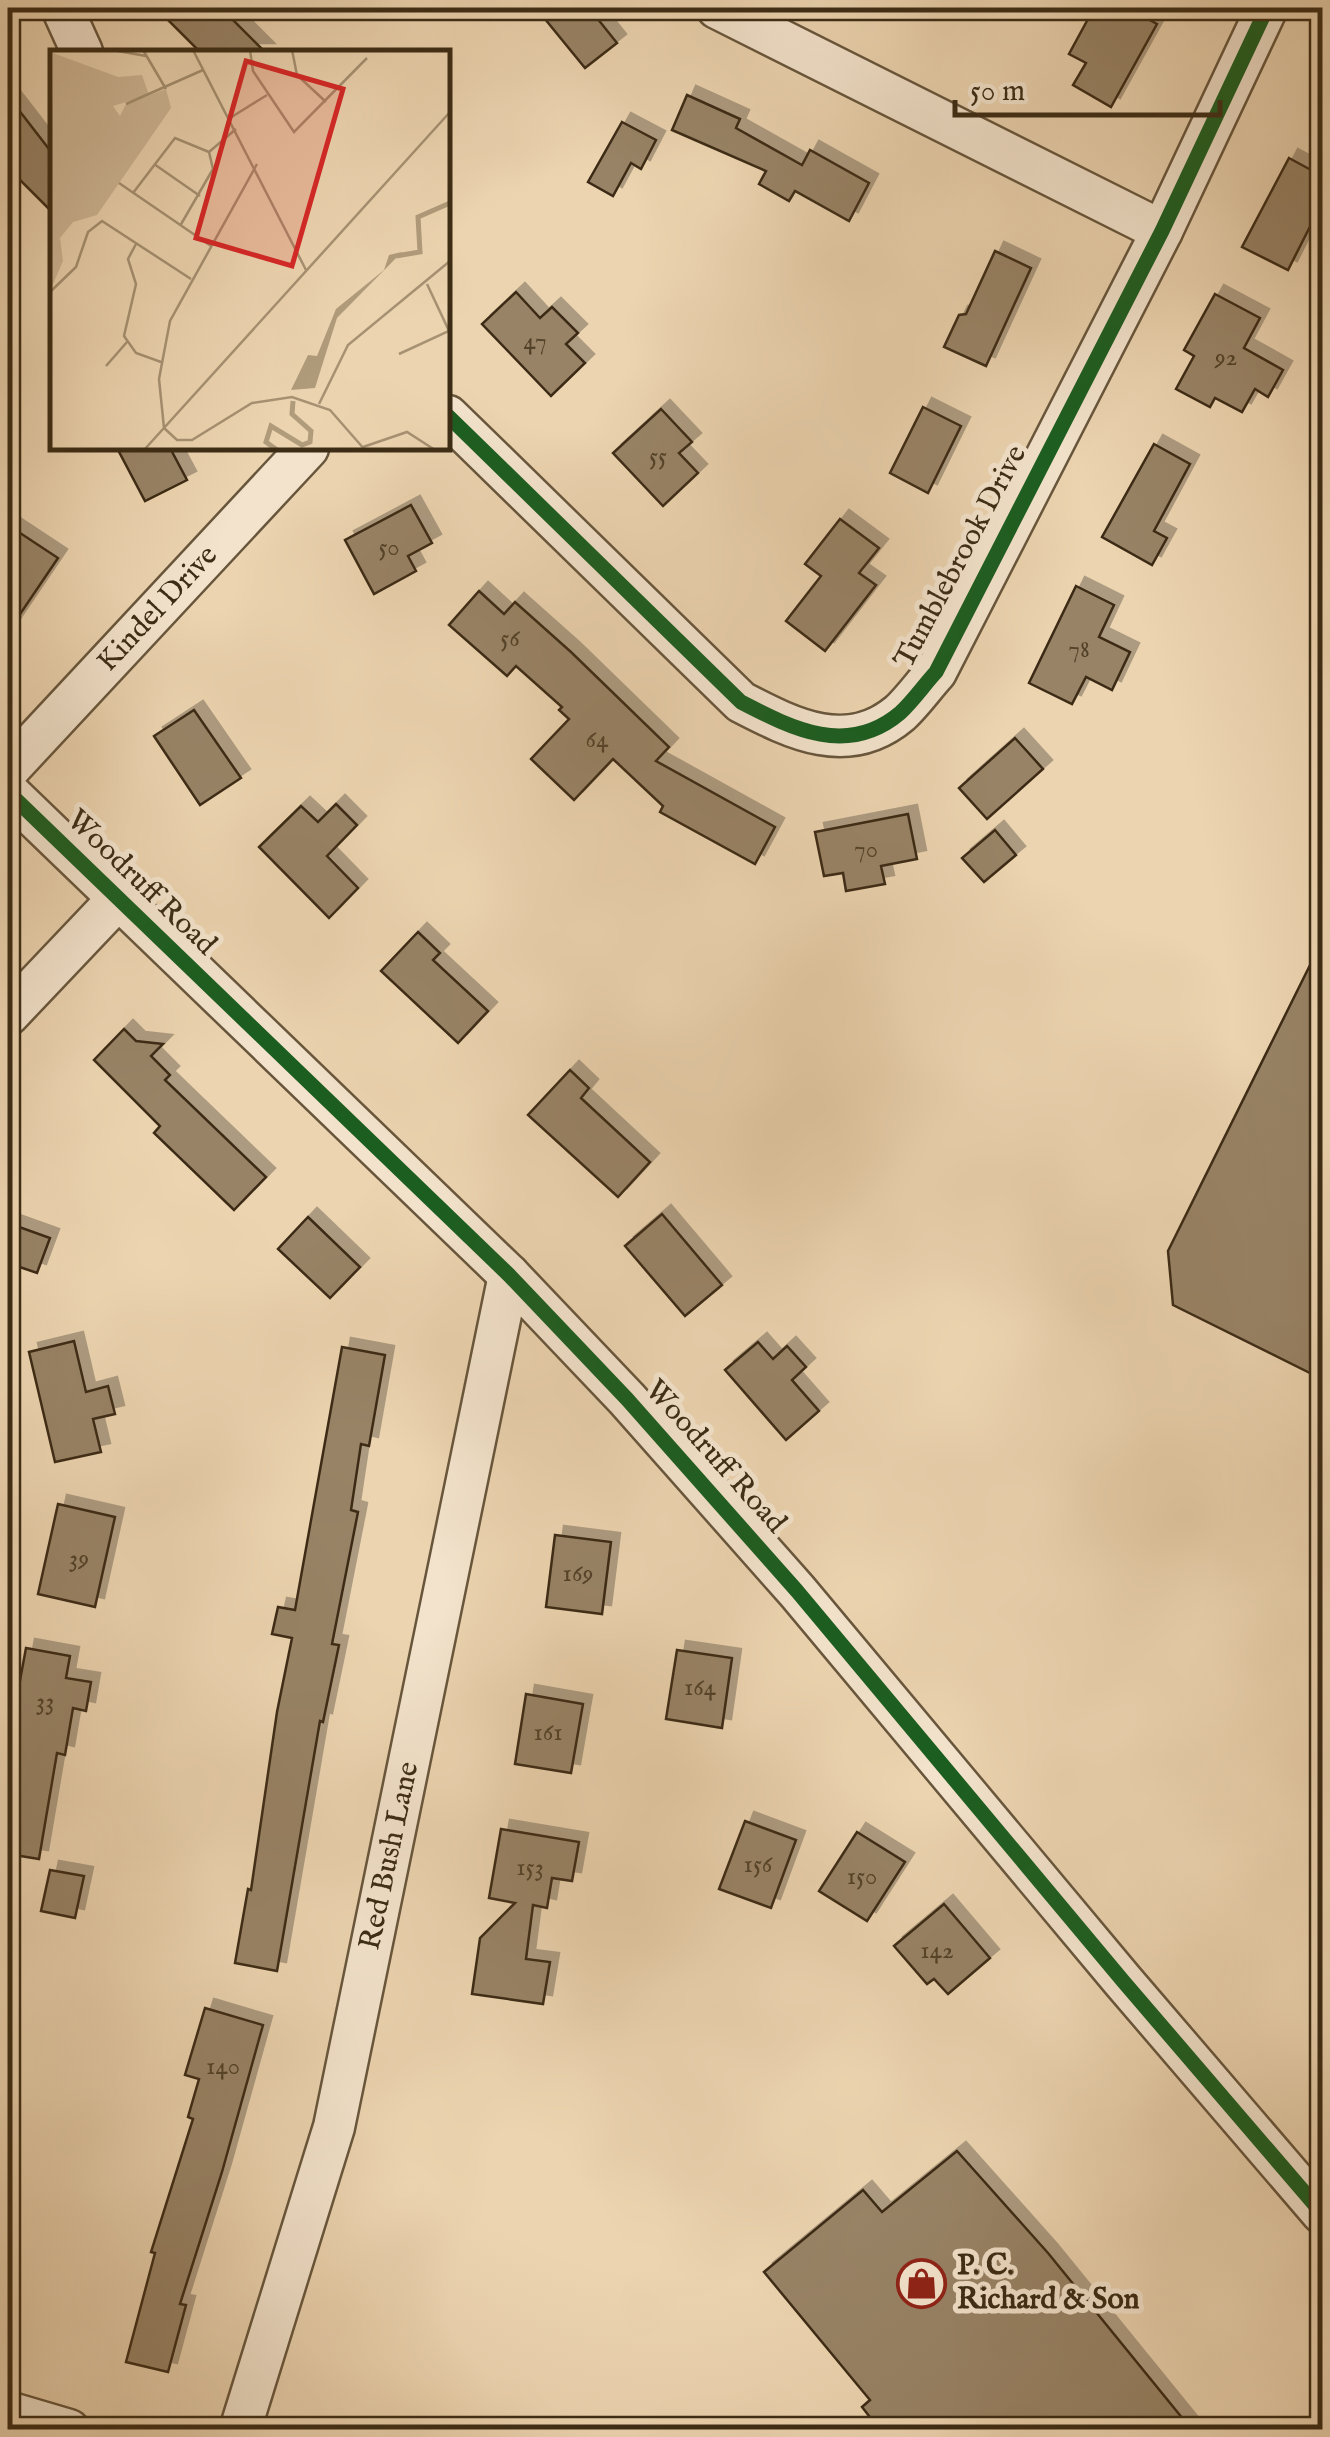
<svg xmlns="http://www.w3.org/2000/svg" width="1330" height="2437" font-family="'IM FELL English',serif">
  <defs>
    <filter id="shadow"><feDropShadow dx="9" dy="-9" stdDeviation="0" flood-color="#0004"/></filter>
  </defs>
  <rect width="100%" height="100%" fill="#ecd4b0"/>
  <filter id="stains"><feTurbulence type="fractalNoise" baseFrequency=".002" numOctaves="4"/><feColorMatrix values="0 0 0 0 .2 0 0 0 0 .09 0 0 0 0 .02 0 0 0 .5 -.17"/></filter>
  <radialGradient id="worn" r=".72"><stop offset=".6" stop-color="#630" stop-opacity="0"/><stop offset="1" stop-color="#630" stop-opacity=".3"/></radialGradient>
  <g fill="#988366" stroke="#3c2c15" stroke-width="2.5" filter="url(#shadow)">
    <path d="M156 8H221L265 52H200Z"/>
    <path d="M536 8H589L617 43 585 68Z"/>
    <path d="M1094 8H1127L1157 24 1111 107 1073 85 1086 63 1069 54Z"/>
    <path d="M687 95 740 119 736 128 802 165 810 150 869 183 849 221 795 191 789 201 759 184 766 171 672 130Z"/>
    <path d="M8 96 52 153V212L8 168Z"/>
    <path d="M622 122 656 140 641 169 631 163 613 196 588 182Z"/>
    <path d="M1289 158 1322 176V203L1288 270 1242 247Z"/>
    <path d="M995 251 1031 268 986 366 944 347 959 315 966 314Z"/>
    <path d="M516 292 540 318 552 307 578 333 566 344 585 363 551 396 482 324Z"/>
    <path d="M1215 294 1260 318 1244 348 1283 370 1268 397 1255 389 1242 412 1215 398 1210 407 1176 389 1194 356 1184 350Z"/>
    <path d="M923 407 961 426 928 493 890 473Z"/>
    <path d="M661 409 692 442 679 453 698 473 663 506 613 453Z"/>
    <path d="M1154 444 1190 464 1154 531 1167 538 1152 565 1102 537Z"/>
    <path d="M117 448H170L187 480 145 501Z"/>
    <path d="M411 505 432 543 408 556 416 571 374 594 345 540Z"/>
    <path d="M840 519 879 548 859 573 876 585 825 651 786 621 821 576 805 564Z"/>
    <path d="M8 525 58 558 8 632Z"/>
    <path d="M1076 586 1114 605 1099 637 1130 652 1112 690 1086 677 1072 704 1029 683Z"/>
    <path d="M479 591 504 614 515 602 571 652 669 747 656 761 775 827 755 864 660 812 663 806 613 759 574 800 531 759 569 719 559 710 562 707 516 666 507 676 449 625Z"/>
    <path d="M194 710 241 778 200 805 154 736Z"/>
    <path d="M1015 738 1043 769 987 819 959 788Z"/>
    <path d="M336 804 357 825 327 856 358 888 329 918 259 847 301 806 318 822Z"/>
    <path d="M908 814 917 859 881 866 885 884 846 891 843 873 824 876 815 832Z"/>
    <path d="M995 830 1016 855 984 882 962 858Z"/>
    <path d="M418 932 440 953 433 960 488 1011 458 1043 381 971Z"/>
    <path d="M1322 941V1379L1173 1305 1168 1251Z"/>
    <path d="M124 1029 136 1041 163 1044 151 1056 170 1075 165 1080 266 1177 234 1210 154 1133 160 1126 94 1060Z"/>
    <path d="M570 1070 589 1088 581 1098 650 1162 618 1197 528 1115Z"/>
    <path d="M662 1214 722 1285 685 1316 625 1246Z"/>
    <path d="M308 1217 360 1267 330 1298 278 1249Z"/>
    <path d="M8 1223 50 1238 37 1273 8 1263Z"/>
    <path d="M74 1341 86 1392 108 1386 115 1414 93 1419 101 1452 55 1462 29 1352Z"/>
    <path d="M758 1342 773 1359 787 1346 806 1367 792 1380 819 1411 786 1440 725 1370Z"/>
    <path d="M342 1347 385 1355 369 1446 361 1444 351 1510 358 1512 332 1644 339 1645 323 1722 320 1721 277 1971 235 1963 248 1889 251 1890 277 1712 292 1638 272 1634 278 1607 295 1610Z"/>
    <path d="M58 1504 115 1517 95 1607 38 1594Z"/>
    <path d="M555 1535 611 1542 602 1614 546 1607Z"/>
    <path d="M26 1648 70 1656 66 1678 91 1682 86 1711 73 1708 65 1755 57 1753 39 1859 8 1854V1745Z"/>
    <path d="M677 1650 732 1658 722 1728 666 1719Z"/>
    <path d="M526 1694 583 1704 571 1773 515 1764Z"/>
    <path d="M745 1821 796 1840 771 1908 719 1889Z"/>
    <path d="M501 1829 579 1842 572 1881 552 1878 547 1908 533 1905 526 1959 550 1962 543 2004 472 1994 480 1938 515 1903 489 1898Z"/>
    <path d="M857 1832 905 1862 867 1921 819 1891Z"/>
    <path d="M50 1870 84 1876 75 1918 41 1911Z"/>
    <path d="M944 1904 990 1958 948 1994 934 1979 927 1984 894 1946Z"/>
    <path d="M205 2008 263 2025 222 2172 180 2304 186 2305 168 2372 126 2362 155 2253 151 2252 193 2119 188 2117 199 2079 185 2075Z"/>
    <path d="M957 2151 1048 2253 1192 2430H880L862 2407 870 2400 764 2272 863 2190 882 2212Z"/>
  </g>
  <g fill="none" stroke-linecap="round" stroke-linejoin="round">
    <defs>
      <g id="minor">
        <path d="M62 8 82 52"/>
        <path d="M717 8 1162 231"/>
        <path d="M448 416 741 702C793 729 848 757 900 713 913 701 924 685 936 672L1162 231 1267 8"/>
        <path d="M8 770 308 448"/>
        <path d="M8 792 509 1275 627 1399 797 1591 1123 1981 1322 2213"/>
        <path d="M8 1015 118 899"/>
        <path d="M8 2412 69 2430"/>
        <path d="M240 2430 334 2127 509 1275"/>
      </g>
    </defs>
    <use href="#minor" stroke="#68563c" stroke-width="45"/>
    <use href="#minor" stroke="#f3e3cc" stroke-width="40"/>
    <defs>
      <g id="cycleway">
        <path d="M448 416 741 702C793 729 848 757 900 713 913 701 924 685 936 672L1162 231 1267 8"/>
        <path d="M8 792 509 1275 627 1399 797 1591 1123 1981 1322 2213"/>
      </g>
    </defs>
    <use href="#cycleway" stroke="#f3e3cc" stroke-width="21"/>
    <use href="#cycleway" stroke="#1b5e20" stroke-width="15"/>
  </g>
  <defs>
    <symbol id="shop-ring" viewBox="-11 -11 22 22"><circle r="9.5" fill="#f3e3cc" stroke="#8f2418" stroke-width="1.5"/><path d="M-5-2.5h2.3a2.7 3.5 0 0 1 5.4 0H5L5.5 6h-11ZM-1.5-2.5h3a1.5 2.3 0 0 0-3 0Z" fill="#8f2418"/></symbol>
  </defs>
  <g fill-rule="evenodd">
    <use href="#shop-ring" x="894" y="2256" width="55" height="55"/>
  </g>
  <g text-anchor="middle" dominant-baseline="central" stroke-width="10" stroke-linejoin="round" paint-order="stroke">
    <g font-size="25" fill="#534229">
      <text x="535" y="342">47</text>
      <text x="1226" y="358">92</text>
      <text x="658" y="457">55</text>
      <text x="389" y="548">50</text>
      <text x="510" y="639">56</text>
      <text x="1079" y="650">78</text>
      <text x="597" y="740">64</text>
      <text x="866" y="850">70</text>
      <text x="79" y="1559">39</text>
      <text x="578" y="1574">169</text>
      <text x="700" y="1688">164</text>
      <text x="45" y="1702">33</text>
      <text x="548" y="1733">161</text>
      <text x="758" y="1865">156</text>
      <text x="530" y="1868">153</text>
      <text x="862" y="1877">150</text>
      <text x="937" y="1951">142</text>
      <text x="223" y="2067">140</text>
    </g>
    <g font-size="30" fill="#3c2c15" stroke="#f3e3cc">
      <text transform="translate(961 557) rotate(-62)">Tumblebrook Drive</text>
      <text transform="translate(158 609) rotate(-47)">Kindel Drive</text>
      <text transform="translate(141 883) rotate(44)">Woodruff Road</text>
      <text transform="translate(715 1457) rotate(48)">Woodruff Road</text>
      <text transform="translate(390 1856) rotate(-78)">Red Bush Lane</text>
    </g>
    <g font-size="30" font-weight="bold" fill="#3c2c15" stroke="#f3e3cc" text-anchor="start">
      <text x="957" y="2266">P. C.<tspan x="957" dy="34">Richard &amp; Son</tspan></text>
    </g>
  </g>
  <g transform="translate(50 50)">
    <rect width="400" height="400" fill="#ecd4b0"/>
    <path d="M3 3 68 27 92 25 99 45 63 56 70 66 76 54 116 39 121 58 47 165 23 172 10 188 13 211 0 241Z" fill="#ceb796"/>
    <path d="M352 202 287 268 265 338 241 340 258 305 267 306 286 259 334 220 339 205Z" fill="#b09b7b"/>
    <path fill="none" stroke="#b09b7b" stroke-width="5" d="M346 206 370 202 368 167 400 153M227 400 216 392 221 376 252 395 260 392 261 381 242 364 243 351"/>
    <path fill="none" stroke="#a69172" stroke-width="2.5" d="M62 0 96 6M93 0 116 39M143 0 256 220M200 0 203 21 244 82 317 8M242 0 247 25 276 52M76 54 153 20M180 68 217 45M104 114 150 146M69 133 161 196M83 143 125 88 159 102M130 176 163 119 159 102 186 79M86 194 78 209 86 234 74 286 86 303 111 312M0 242 26 217 38 182 52 171 141 229M349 304 399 281 377 234M56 316 77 292M269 354 298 295 400 211M114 378 109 329 120 271 207 114M114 378 127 390H142L202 353 242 347 280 360 315 400M313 397 357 382 385 400M94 400 400 62"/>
    <path fill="#d62828" fill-opacity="0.15" stroke="#d62828" stroke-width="5" d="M196 11 293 39 242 216 146 188Z"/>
    <rect width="400" height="400" fill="none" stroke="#3c2c15" stroke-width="5"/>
  </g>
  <rect width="1330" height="2437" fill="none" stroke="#ecd4b0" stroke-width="40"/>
  <rect x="10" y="10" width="1310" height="2417" fill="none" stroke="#3c2c15" stroke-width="5"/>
  <rect x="20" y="20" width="1290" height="2397" fill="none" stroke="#3c2c15" stroke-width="2.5"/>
  <path d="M955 100v15h265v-15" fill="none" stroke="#3c2c15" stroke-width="5"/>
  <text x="970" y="100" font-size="30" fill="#3c2c15" stroke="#f3e3cc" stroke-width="8" paint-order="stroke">50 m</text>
  <rect width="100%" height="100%" filter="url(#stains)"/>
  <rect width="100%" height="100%" fill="url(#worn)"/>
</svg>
